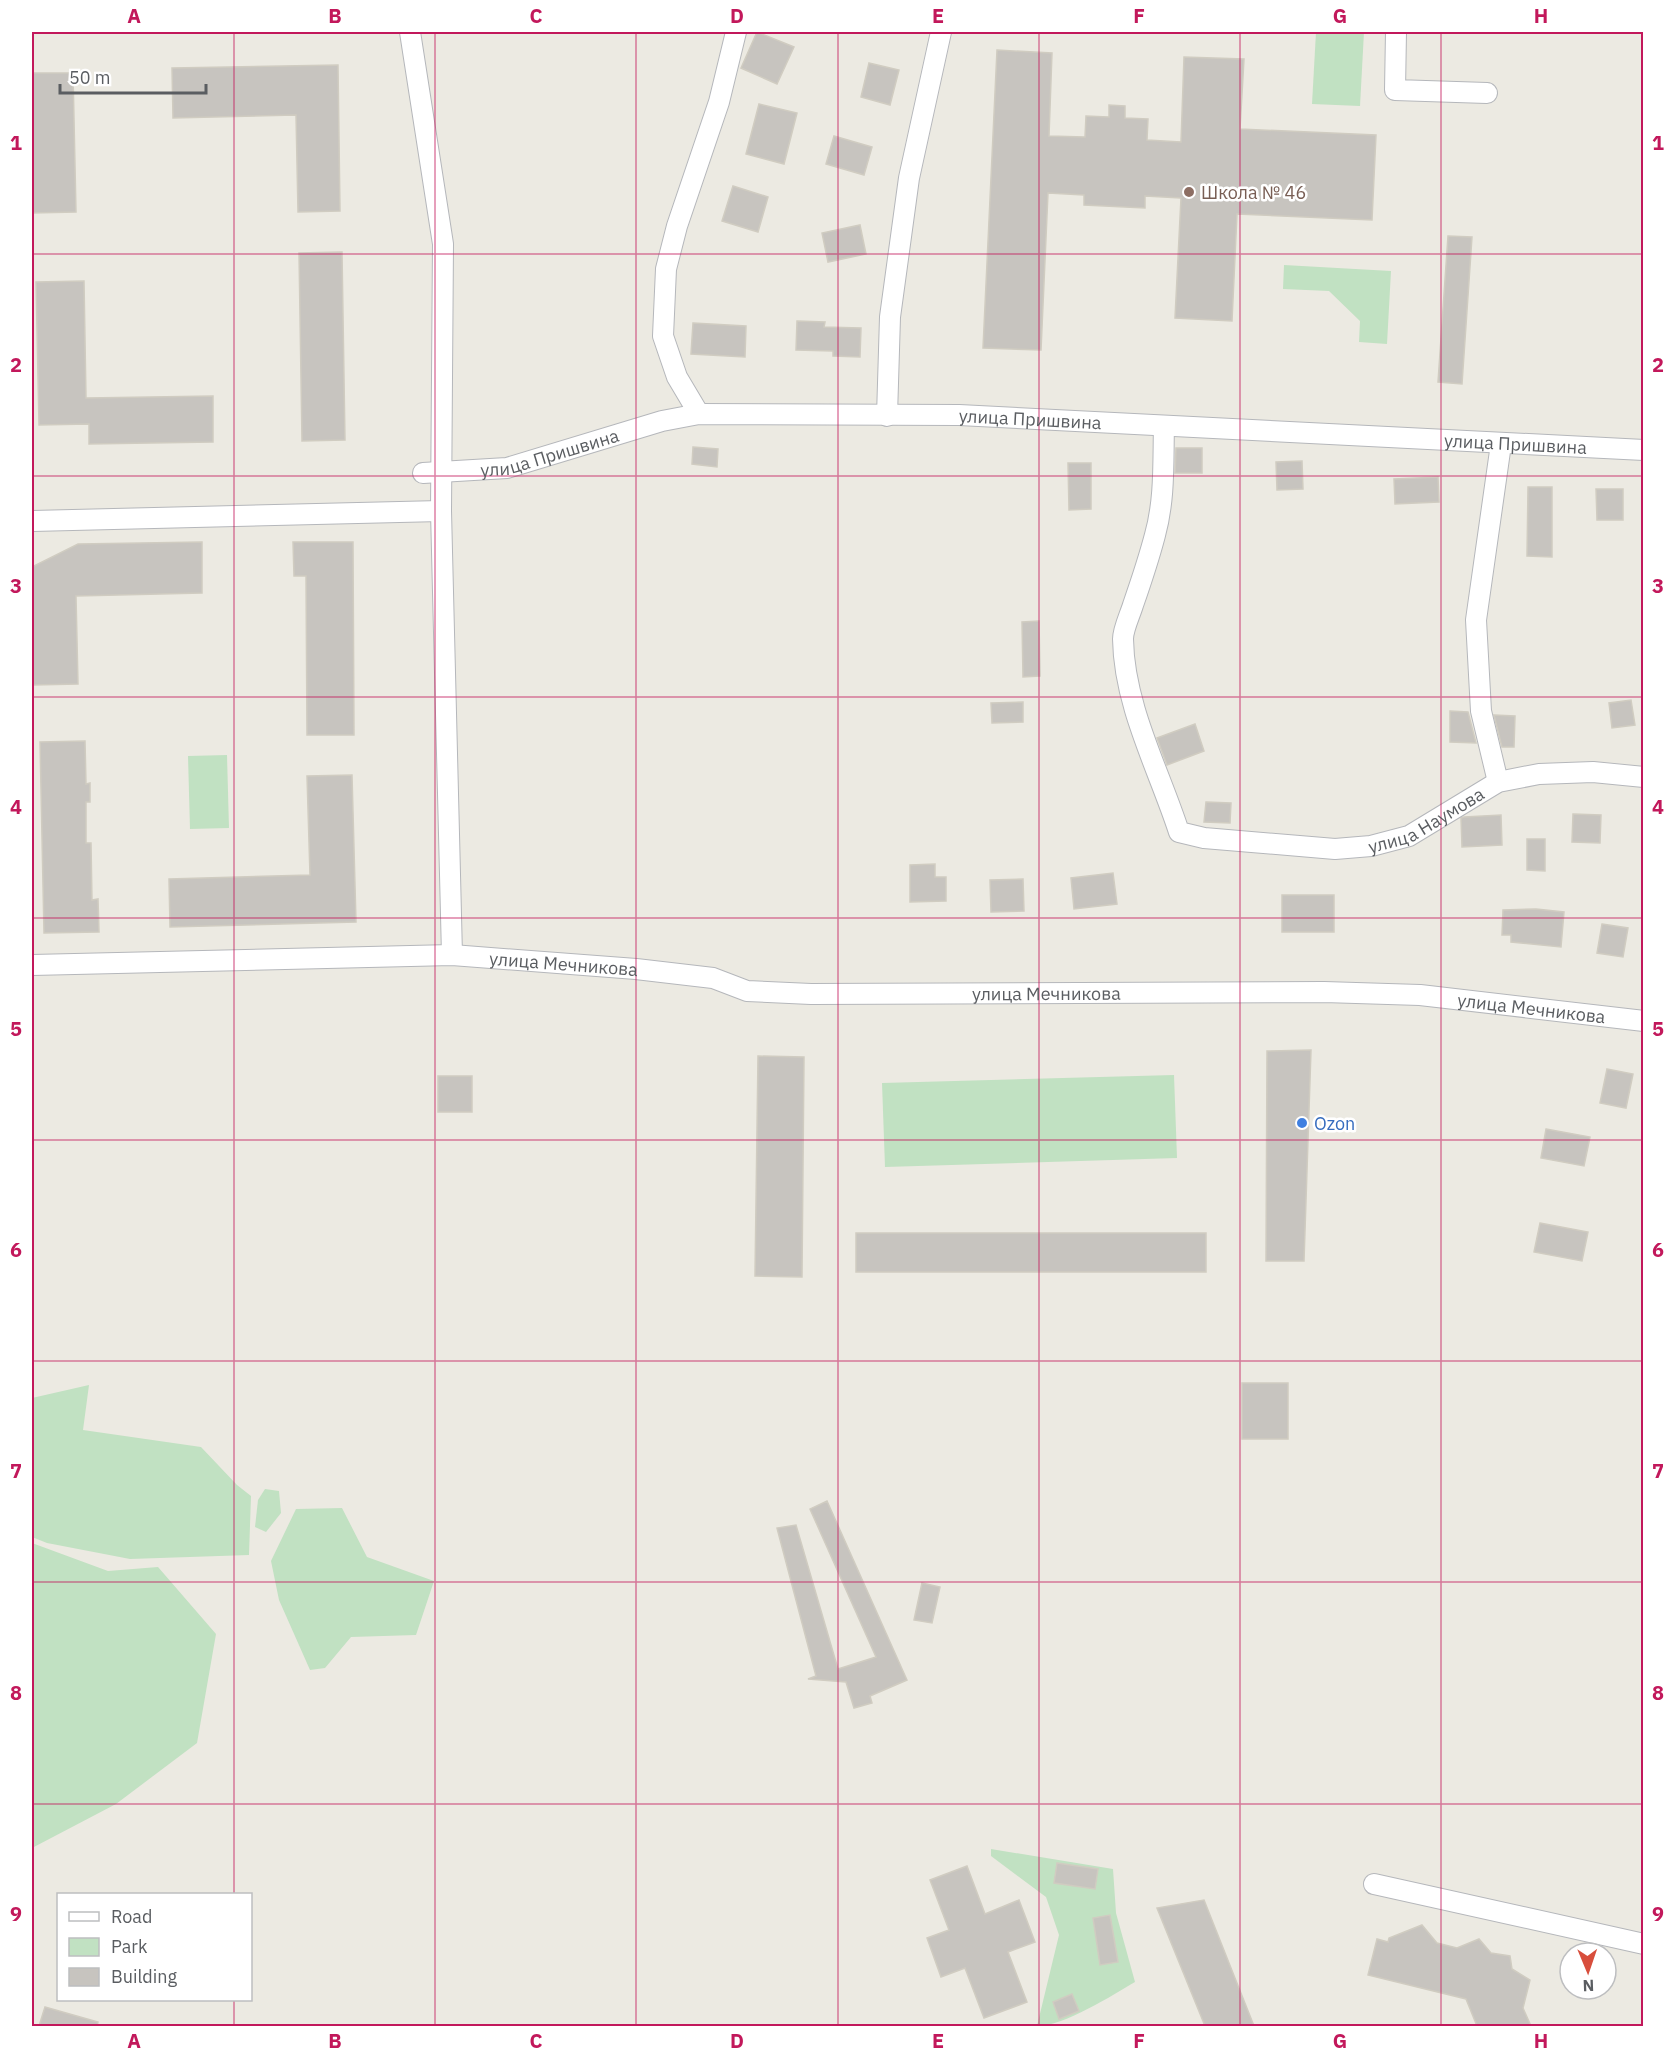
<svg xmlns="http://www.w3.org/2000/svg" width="1675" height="2058" font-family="'IBM Plex Sans',sans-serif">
  <rect width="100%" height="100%" fill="#eceae2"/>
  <g fill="#c1e1c2">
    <path d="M1316 32H1364L1360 106 1312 104Z"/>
    <path d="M1284 265 1391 271 1387 344 1359 342 1360 321 1329 291 1283 289Z"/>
    <path d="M227 755 229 828 190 829 188 756Z"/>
    <path d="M1174 1075 1177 1158 885 1167 882 1083Z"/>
    <path d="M89 1385 83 1430 201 1447 237 1485 251 1496 249 1555 130 1559 47 1543 32 1537V1398Z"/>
    <path d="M265 1489 279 1491 281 1513 266 1532 255 1527 258 1500Z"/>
    <path d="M342 1508 367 1557 434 1581 416 1635 351 1637 325 1668 310 1670 279 1600 271 1561 296 1509Z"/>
    <path d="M32 1543 108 1571 158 1567 216 1634 197 1743 116 1804 32 1848Z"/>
    <path d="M991 1849 1113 1869 1116 1913 1135 1982C1113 1995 1062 2027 1037 2026L1059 1935 1046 1897 991 1856Z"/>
  </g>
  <g fill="#c7c4bf" stroke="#d0ccc1" stroke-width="1.5">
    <path d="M757 32 794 47 777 84 741 68Z"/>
    <path d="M997 50 1052 53 1049 136 1085 137 1086 116 1109 117V105L1125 106V118L1148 119 1147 140 1181 142 1184 57 1244 59 1240 129 1376 135 1372 220 1237 214 1232 321 1175 318 1181 198 1145 196V208L1084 205V195L1048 193 1041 350 983 348Z"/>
    <path d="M869 63 899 70 890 105 861 97Z"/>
    <path d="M338 65 340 211 298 212 296 115 173 118 172 68Z"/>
    <path d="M32 73H73L76 212 32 213Z"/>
    <path d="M759 104 797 113 784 164 746 154Z"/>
    <path d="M834 136 872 147 864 175 826 164Z"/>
    <path d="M733 186 768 197 758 232 722 221Z"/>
    <path d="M860 225 866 254 828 262 822 233Z"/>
    <path d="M1448 236 1472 237 1462 384 1438 382Z"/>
    <path d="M342 252 345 440 302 441 299 253Z"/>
    <path d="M84 281 86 398 213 396V442L89 444V424L39 425 36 282Z"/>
    <path d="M797 321 825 322 824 327 861 328 860 357 833 356V351L796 350Z"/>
    <path d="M693 323 746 326 745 357 691 354Z"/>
    <path d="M693 447 718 449 717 467 692 464Z"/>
    <path d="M1176 448H1202V473H1175Z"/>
    <path d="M1302 461 1303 489 1277 490 1276 462Z"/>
    <path d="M1068 463H1091V509L1069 510Z"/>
    <path d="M1438 477 1439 502 1395 504 1394 479Z"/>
    <path d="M1528 487H1552V557L1527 556Z"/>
    <path d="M1596 489H1623V520H1597Z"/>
    <path d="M202 542V593L76 596 78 684 33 685 32 567 78 544Z"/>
    <path d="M293 542H353L354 735H307L306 576H294Z"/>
    <path d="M1039 621 1040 676 1023 677 1022 622Z"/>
    <path d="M1631 700 1635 725 1612 728 1609 703Z"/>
    <path d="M1023 702V722L992 723 991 703Z"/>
    <path d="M1450 711 1468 712 1476 743 1450 742Z"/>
    <path d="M1494 715 1515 716 1514 747H1502Z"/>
    <path d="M1195 724 1204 751 1167 765 1157 738Z"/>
    <path d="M85 741 86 784 90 783V802H86V843H91L92 900 98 899 99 932 44 933 40 742Z"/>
    <path d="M352 775 356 922 170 927 169 879 310 875 307 776Z"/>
    <path d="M1206 802 1231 803 1230 823 1204 822Z"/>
    <path d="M1573 814 1601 815 1600 843 1572 842Z"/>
    <path d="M1501 815 1502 845 1462 847 1461 818 1464 817Z"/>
    <path d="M1527 839H1545V871L1527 870Z"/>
    <path d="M935 864V877H946V901L910 902V865Z"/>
    <path d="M1113 873 1117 904 1074 909 1071 878Z"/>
    <path d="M1023 879 1024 911 991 912 990 880Z"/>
    <rect x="1282" y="895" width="52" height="37"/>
    <path d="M1536 909 1564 912 1561 947 1511 942V935H1502L1503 910Z"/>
    <path d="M1602 924 1628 928 1623 957 1597 953Z"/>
    <path d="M1311 1050 1304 1261H1266L1267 1051Z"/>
    <path d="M758 1056 804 1057 802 1277 755 1276Z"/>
    <path d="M1607 1069 1633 1074 1626 1108 1600 1103Z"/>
    <rect x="438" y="1076" width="34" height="36"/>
    <path d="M1546 1129 1590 1137 1584 1166 1541 1158Z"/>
    <path d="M1540 1223 1588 1232 1582 1261 1534 1252Z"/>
    <rect x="856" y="1233" width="350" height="39"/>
    <rect x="1242" y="1383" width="46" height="56"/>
    <path d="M827 1501 907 1680 870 1696 872 1703 854 1708 846 1682 808 1679 816 1676 777 1528 796 1525 838 1669 876 1657 810 1509Z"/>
    <path d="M922 1583 940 1587 932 1623 914 1620Z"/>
    <path d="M1057 1863 1098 1869 1095 1889 1054 1883Z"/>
    <path d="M967 1866 985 1914 1019 1900 1035 1942 1008 1952 1027 2002 984 2018 965 1968 941 1977 927 1938 949 1930 930 1880Z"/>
    <path d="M1204 1900 1254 2026H1205L1157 1908Z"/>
    <path d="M1110 1915 1118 1962 1100 1965 1093 1918Z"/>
    <path d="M1422 1925 1437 1943 1457 1948 1479 1939 1491 1953 1510 1956 1512 1969 1530 1980 1523 2008 1531 2026H1477L1466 1999 1368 1975 1377 1939 1388 1942 1389 1938Z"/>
    <path d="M1072 1994 1079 2011 1059 2019 1053 2002Z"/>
    <path d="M45 2007 98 2022 97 2026H39Z"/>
  </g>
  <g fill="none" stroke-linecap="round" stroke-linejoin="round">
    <defs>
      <g id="minor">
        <path d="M410 32 443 244 441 511 452 955"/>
        <path d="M1396 32 1395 90 1487 93"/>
        <path d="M699 414 677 377 663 336 666 269 677 226 719 102 736 32"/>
        <path d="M887 416 890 317 909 178 941 32"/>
        <path id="s1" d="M1164 426C1163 462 1165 499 1155 535 1149 558 1141 582 1133 605 1130 615 1123 629 1123 639 1124 706 1159 770 1179 832L1204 838 1335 849 1371 846 1409 836 1498 782 1539 774 1593 772 1644 777"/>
        <path id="s2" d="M423 473 507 468 662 421 699 414 959 415 1644 450"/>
        <path d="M32 521 441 511"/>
        <path d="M1498 782 1481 711 1476 620 1501 444"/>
        <path id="s3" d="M32 965 452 955 636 969 713 978 747 991 811 994 1324 992 1420 995 1644 1021"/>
        <path d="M1374 1884 1644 1944"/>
      </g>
    </defs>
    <use href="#minor" stroke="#b5b7bb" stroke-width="22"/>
    <use href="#minor" stroke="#fff" stroke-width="20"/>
  </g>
  <path fill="none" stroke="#c2185b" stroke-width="1.5" stroke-opacity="0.55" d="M234 32V1894M435 32V2026M636 32V2026M838 32V2026M1039 32V2026M1240 32V2026M1441 32V2026M32 254H1644M32 476H1644M32 697H1644M32 918H1644M32 1140H1644M32 1361H1644M32 1582H1644M32 1804H1644M234 2000V2026"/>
  <circle fill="#8d6e63" stroke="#fff" stroke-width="2" cx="1189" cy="192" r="6"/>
  <circle fill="#3f7fe0" stroke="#fff" stroke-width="2" cx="1302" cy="1123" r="6"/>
  <g text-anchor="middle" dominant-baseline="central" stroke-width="5" stroke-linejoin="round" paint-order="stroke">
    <g font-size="18" fill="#785e54" stroke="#fff" text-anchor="start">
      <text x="1201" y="192">Школа № 46</text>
    </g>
    <g font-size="18" fill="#5a5d61" stroke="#fff">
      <text stroke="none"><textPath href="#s2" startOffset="615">улица Пришвина</textPath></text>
      <text stroke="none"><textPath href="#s2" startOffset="1101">улица Пришвина</textPath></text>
      <text stroke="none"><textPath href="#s2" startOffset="129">улица Пришвина</textPath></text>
      <text stroke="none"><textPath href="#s1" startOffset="675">улица Наумова</textPath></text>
      <text stroke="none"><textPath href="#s3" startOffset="532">улица Мечникова</textPath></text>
      <text stroke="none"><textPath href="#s3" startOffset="1018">улица Мечникова</textPath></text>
      <text stroke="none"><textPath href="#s3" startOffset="1504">улица Мечникова</textPath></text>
    </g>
    <g font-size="18" fill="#366cbe" stroke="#fff" text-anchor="start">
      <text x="1314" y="1123">Ozon</text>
    </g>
  </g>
  <rect width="1675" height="2058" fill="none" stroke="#ffffff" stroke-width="66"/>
  <rect x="57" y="1893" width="195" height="108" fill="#ffffff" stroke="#bdbec0" stroke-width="1.5"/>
  <rect x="69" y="1912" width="30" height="9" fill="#ffffff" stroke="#bdbec0" stroke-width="1.5"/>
  <text x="111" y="1923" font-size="18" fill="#5a5d61">Road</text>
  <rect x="69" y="1938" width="30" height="18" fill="#c1e1c2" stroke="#bdbec0" stroke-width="1.5"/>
  <text x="111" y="1953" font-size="18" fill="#5a5d61">Park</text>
  <rect x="69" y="1968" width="30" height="18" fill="#c7c4bf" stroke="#bdbec0" stroke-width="1.5"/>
  <text x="111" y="1983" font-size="18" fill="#5a5d61">Building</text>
  <g transform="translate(1588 1971) rotate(178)"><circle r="28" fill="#ffffff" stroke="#bdbec0" stroke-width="1.5"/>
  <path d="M0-4.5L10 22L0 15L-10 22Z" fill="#d84e3c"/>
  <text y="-9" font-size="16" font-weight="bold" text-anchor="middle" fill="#5a5d61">N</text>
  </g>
  <path d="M60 84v9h146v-9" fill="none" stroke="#5a5d61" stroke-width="3"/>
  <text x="69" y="84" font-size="18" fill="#5a5d61" stroke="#ffffff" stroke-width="4.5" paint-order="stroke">50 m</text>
  <rect x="33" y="33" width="1609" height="1992" fill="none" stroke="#c2185b" stroke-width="2"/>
  <g font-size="20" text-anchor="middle" font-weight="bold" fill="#c2185b">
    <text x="134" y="23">A</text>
    <text x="335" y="23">B</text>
    <text x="536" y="23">C</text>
    <text x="737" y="23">D</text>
    <text x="938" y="23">E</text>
    <text x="1139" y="23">F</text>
    <text x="1340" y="23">G</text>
    <text x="1541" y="23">H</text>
    <text x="16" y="150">1</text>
    <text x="1658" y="150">1</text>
    <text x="16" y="372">2</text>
    <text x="1658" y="372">2</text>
    <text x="16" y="593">3</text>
    <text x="1658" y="593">3</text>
    <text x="16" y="814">4</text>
    <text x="1658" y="814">4</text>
    <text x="16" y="1036">5</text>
    <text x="1658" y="1036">5</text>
    <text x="16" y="1257">6</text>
    <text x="1658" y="1257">6</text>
    <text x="16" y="1478">7</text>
    <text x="1658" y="1478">7</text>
    <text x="16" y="1700">8</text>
    <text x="1658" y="1700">8</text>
    <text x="16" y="1921">9</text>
    <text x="1658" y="1921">9</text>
    <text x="134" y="2048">A</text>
    <text x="335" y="2048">B</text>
    <text x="536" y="2048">C</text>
    <text x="737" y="2048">D</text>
    <text x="938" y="2048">E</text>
    <text x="1139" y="2048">F</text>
    <text x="1340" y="2048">G</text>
    <text x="1541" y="2048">H</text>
  </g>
</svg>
